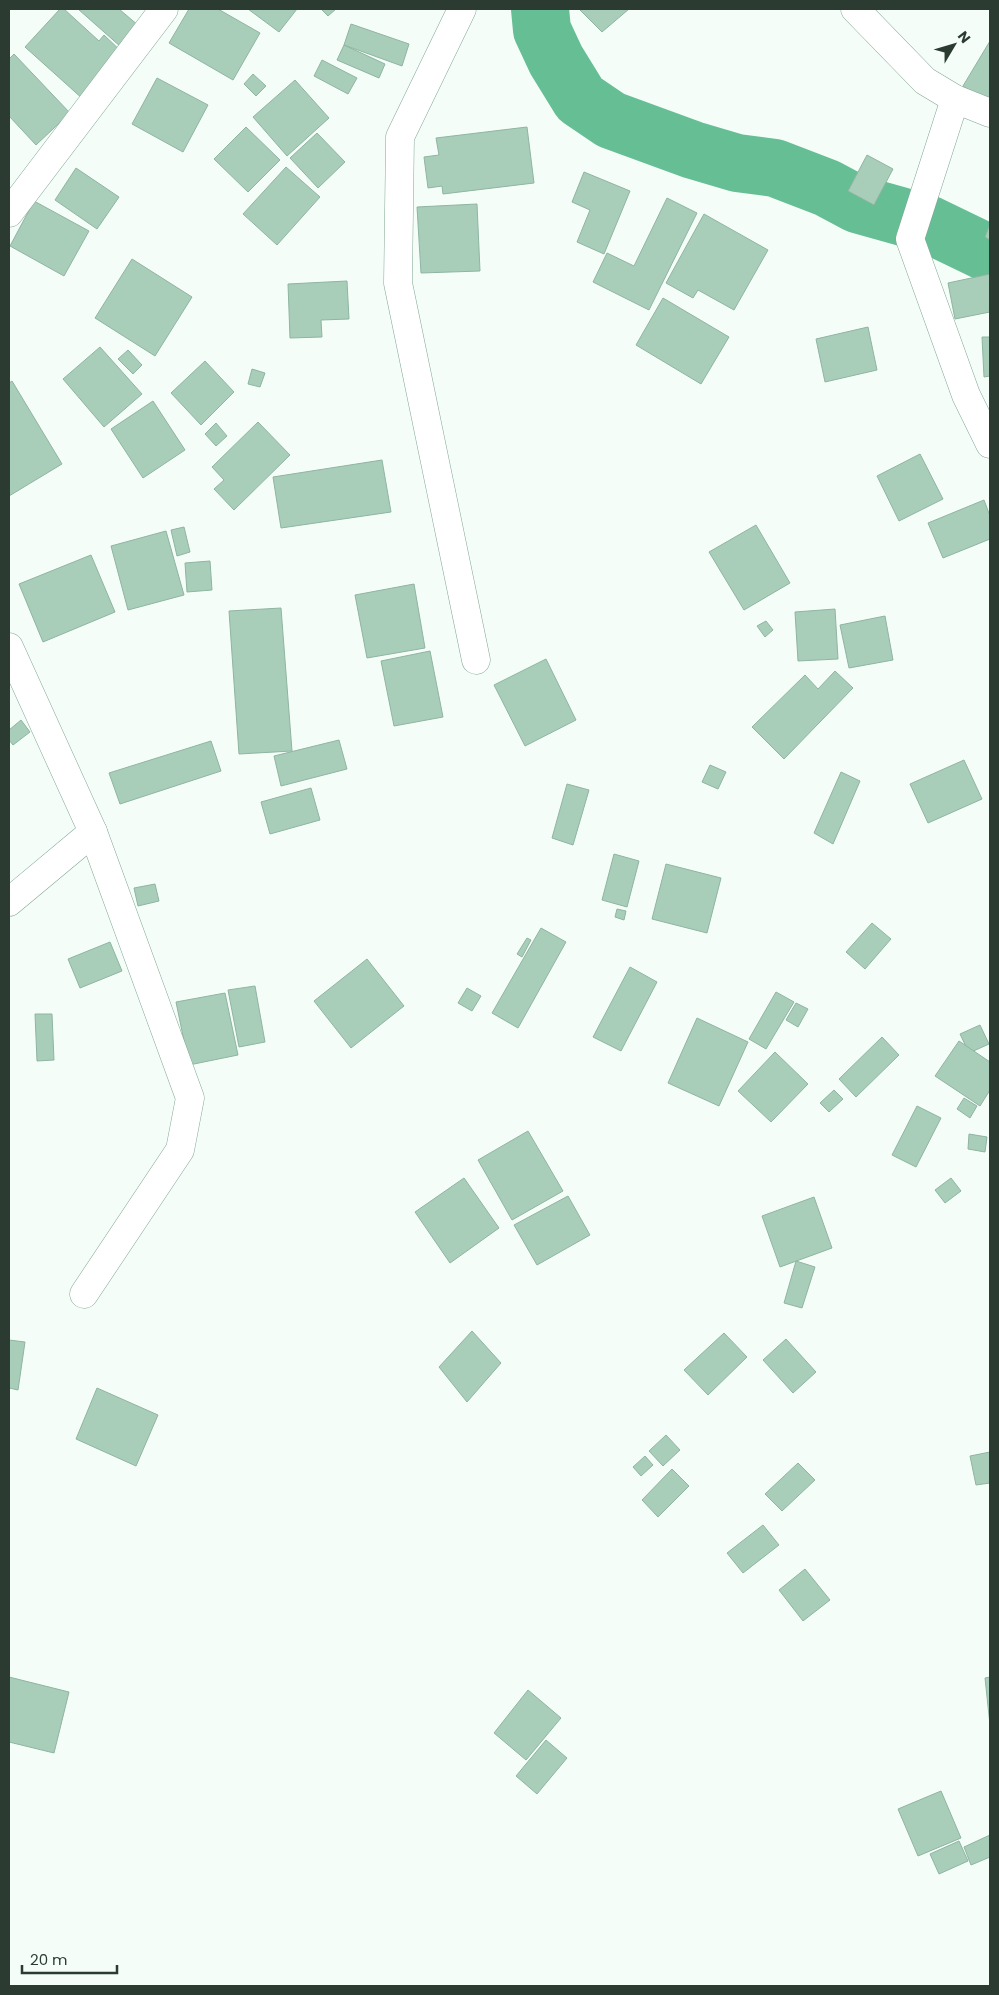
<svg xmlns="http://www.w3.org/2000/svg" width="999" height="1995" font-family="Poppins,sans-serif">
  <rect width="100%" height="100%" fill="#f5fdf9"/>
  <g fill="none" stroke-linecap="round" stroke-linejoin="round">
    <g stroke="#66be95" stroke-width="58">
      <path d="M540 9 542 30 556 60 580 99 611 120 693 150 737 163 775 168 827 188 857 204 907 218"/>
      <path d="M928 224 990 254"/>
    </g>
  </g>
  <g fill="#a8ceba" stroke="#8fb5a1">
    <path d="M60 9H64L99 41 104 35 125 55 84 100 25 47Z"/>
    <path d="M78 9H119L139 26 121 47Z"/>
    <path d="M189 9H218L260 33 233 80 169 43Z"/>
    <path d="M248 9H297L279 32Z"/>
    <path d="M321 9H336L328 16Z"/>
    <path d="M579 9H629L602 32Z"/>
    <path d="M351 24 409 44 402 66 344 45Z"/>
    <path d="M990 41V104L963 86Z"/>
    <path d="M344 45 385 64 379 78 337 60Z"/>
    <path d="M14 54 70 113 36 145 9 116V59Z"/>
    <path d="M322 60 357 78 348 94 314 76Z"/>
    <path d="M253 74 266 86 256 96 244 84Z"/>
    <path d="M157 78 208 105 183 152 132 124Z"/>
    <path d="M295 80 329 118 287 156 253 117Z"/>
    <path d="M246 127 280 160 248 192 214 159Z"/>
    <path d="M527 127 534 183 443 194 442 186 428 188 424 157 439 155 436 138Z"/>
    <path d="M317 133 345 162 318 188 290 158Z"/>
    <path d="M867 155 893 169 874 205 848 191Z"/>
    <path d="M286 167 320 197 277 245 243 214Z"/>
    <path d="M76 168 119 197 97 229 55 200Z"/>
    <path d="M584 172 630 191 604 254 577 242 590 210 572 202Z"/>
    <path d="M667 198 697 213 649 310 593 282 607 253 634 266Z"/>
    <path d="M34 201 89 231 64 276 10 246Z"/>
    <path d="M477 204 480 271 421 273 417 207Z"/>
    <path d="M704 214 768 250 734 310 698 290 693 298 666 283Z"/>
    <path d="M990 224V240L985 237Z"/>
    <path d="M132 259 192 297 155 356 95 318Z"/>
    <path d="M990 274V312L955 319 948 283Z"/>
    <path d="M347 281 349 319 321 320 322 337 290 338 288 284Z"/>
    <path d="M663 298 729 337 701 384 636 345Z"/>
    <path d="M868 327 877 370 825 382 816 339Z"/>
    <path d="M982 337H990V376L984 377Z"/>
    <path d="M100 347 142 394 104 427 63 379Z"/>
    <path d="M128 350 142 365 133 374 118 359Z"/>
    <path d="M205 361 234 392 201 425 171 393Z"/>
    <path d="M252 369 265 373 260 387 248 384Z"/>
    <path d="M12 381 62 464 9 496V383Z"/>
    <path d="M153 401 185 450 143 478 111 429Z"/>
    <path d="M258 422 290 455 234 510 214 489 224 480 212 467Z"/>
    <path d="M216 423 227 436 216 446 205 434Z"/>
    <path d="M920 454 943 499 899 521 877 476Z"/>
    <path d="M382 460 391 512 281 528 273 477Z"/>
    <path d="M984 500 990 516V539L943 558 928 523Z"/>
    <path d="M756 525 790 583 744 610 709 552Z"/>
    <path d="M184 527 190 552 177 556 171 530Z"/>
    <path d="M166 531 184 595 128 610 111 546Z"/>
    <path d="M91 555 115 612 43 642 19 584Z"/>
    <path d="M210 561 212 590 187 592 185 563Z"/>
    <path d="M414 584 425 648 367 658 355 595Z"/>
    <path d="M281 608 292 751 239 754 229 611Z"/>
    <path d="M835 609 838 659 798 661 795 612Z"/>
    <path d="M885 616 893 660 849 668 840 625Z"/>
    <path d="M766 621 773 630 765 637 757 626Z"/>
    <path d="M430 651 443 717 394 726 381 661Z"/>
    <path d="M546 659 576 720 525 746 494 685Z"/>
    <path d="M835 671 853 688 784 759 752 727 805 675 818 689Z"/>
    <path d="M21 720 30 732 13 745 9 740V730Z"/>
    <path d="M339 740 347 769 281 786 274 756Z"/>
    <path d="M211 741 221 771 120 804 109 773Z"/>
    <path d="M964 760 982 799 928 823 910 784Z"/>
    <path d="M710 765 726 772 718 789 702 782Z"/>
    <path d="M841 772 860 781 833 844 814 833Z"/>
    <path d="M567 784 589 790 573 845 552 838Z"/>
    <path d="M311 788 320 820 270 834 261 802Z"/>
    <path d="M614 854 639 861 627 907 602 900Z"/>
    <path d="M666 864 721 878 707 933 652 919Z"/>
    <path d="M155 884 159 901 138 906 134 888Z"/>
    <path d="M617 909 626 911 624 920 615 917Z"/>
    <path d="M872 923 891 939 865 969 846 952Z"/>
    <path d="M541 928 566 942 518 1028 492 1013Z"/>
    <path d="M527 938 531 940 522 957 517 954Z"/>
    <path d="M110 942 122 971 80 988 68 959Z"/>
    <path d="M367 959 404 1006 351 1048 314 1001Z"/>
    <path d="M630 967 657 982 621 1051 593 1037Z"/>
    <path d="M255 986 265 1042 239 1047 228 990Z"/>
    <path d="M467 988 481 996 472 1011 458 1003Z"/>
    <path d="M776 992 794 1002 766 1049 749 1039Z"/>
    <path d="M225 993 238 1055 189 1065 176 1002Z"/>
    <path d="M796 1003 808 1009 798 1027 786 1020Z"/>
    <path d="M35 1014H52L54 1060 37 1061Z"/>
    <path d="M697 1018 748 1042 719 1106 668 1083Z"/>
    <path d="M980 1025 989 1044 969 1053 960 1034Z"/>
    <path d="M882 1037 899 1055 856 1097 839 1079Z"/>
    <path d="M959 1041 990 1062V1090L980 1106 935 1076Z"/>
    <path d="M775 1052 808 1084 771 1122 738 1091Z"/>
    <path d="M834 1090 843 1099 829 1112 820 1103Z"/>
    <path d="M964 1098 977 1106 970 1118 957 1109Z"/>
    <path d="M917 1106 941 1118 916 1167 892 1155Z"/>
    <path d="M528 1131 563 1191 512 1220 478 1160Z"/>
    <path d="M969 1134 987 1137 985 1152 968 1149Z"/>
    <path d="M464 1178 499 1228 450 1263 415 1212Z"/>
    <path d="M951 1178 961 1191 945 1203 935 1190Z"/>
    <path d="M568 1196 590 1235 537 1265 514 1225Z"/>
    <path d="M814 1197 832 1248 780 1267 762 1216Z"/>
    <path d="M796 1261 815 1267 802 1308 784 1303Z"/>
    <path d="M472 1331 501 1363 467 1402 439 1367Z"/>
    <path d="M724 1333 747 1357 708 1395 684 1370Z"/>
    <path d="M786 1339 816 1372 793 1393 763 1360Z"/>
    <path d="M9 1340 25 1342 18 1390 9 1388Z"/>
    <path d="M97 1388 158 1415 136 1466 76 1439Z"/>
    <path d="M666 1435 680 1450 663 1466 649 1451Z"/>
    <path d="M990 1452V1483L976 1485 970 1456Z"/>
    <path d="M645 1456 653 1465 641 1476 633 1467Z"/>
    <path d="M798 1463 815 1480 782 1511 765 1494Z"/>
    <path d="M672 1469 689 1486 658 1517 642 1500Z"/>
    <path d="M763 1525 779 1545 743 1573 727 1553Z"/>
    <path d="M805 1569 830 1600 803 1621 779 1590Z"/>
    <path d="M9 1677 69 1692 54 1753 9 1742Z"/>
    <path d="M990 1677V1725L985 1678Z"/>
    <path d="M528 1690 561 1718 526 1760 494 1733Z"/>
    <path d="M546 1740 567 1758 537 1794 516 1776Z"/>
    <path d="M941 1791 961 1838 918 1856 898 1809Z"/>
    <path d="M990 1835V1857L971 1865 964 1847Z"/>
    <path d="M959 1841 968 1861 939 1874 930 1854Z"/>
  </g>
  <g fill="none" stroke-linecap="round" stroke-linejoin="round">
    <defs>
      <g id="street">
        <path d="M462 9 400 137 398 283 476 660"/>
        <path d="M855 9 925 81 955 99 990 113"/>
        <path d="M955 99 910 239 966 395 990 444"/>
        <path d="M9 213 164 9"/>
        <path d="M9 647 93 832 190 1098 180 1150 84 1294"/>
        <path d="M9 902 93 832"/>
      </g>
    </defs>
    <use href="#street" stroke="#83a895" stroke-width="29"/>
    <use href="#street" stroke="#fff" stroke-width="28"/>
  </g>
  <rect width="999" height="1995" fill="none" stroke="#2b3b32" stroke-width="20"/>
  <g transform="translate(954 45) rotate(52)" stroke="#f5fdf9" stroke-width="4" paint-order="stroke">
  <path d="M0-4L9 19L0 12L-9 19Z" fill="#2b3b32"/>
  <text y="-8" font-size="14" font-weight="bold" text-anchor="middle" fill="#2b3b32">N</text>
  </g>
  <path d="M22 1965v8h95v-8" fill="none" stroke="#2b3b32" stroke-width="2.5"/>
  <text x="30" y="1965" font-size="15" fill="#2b3b32" stroke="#f5fdf9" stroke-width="4" paint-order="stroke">20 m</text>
</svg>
